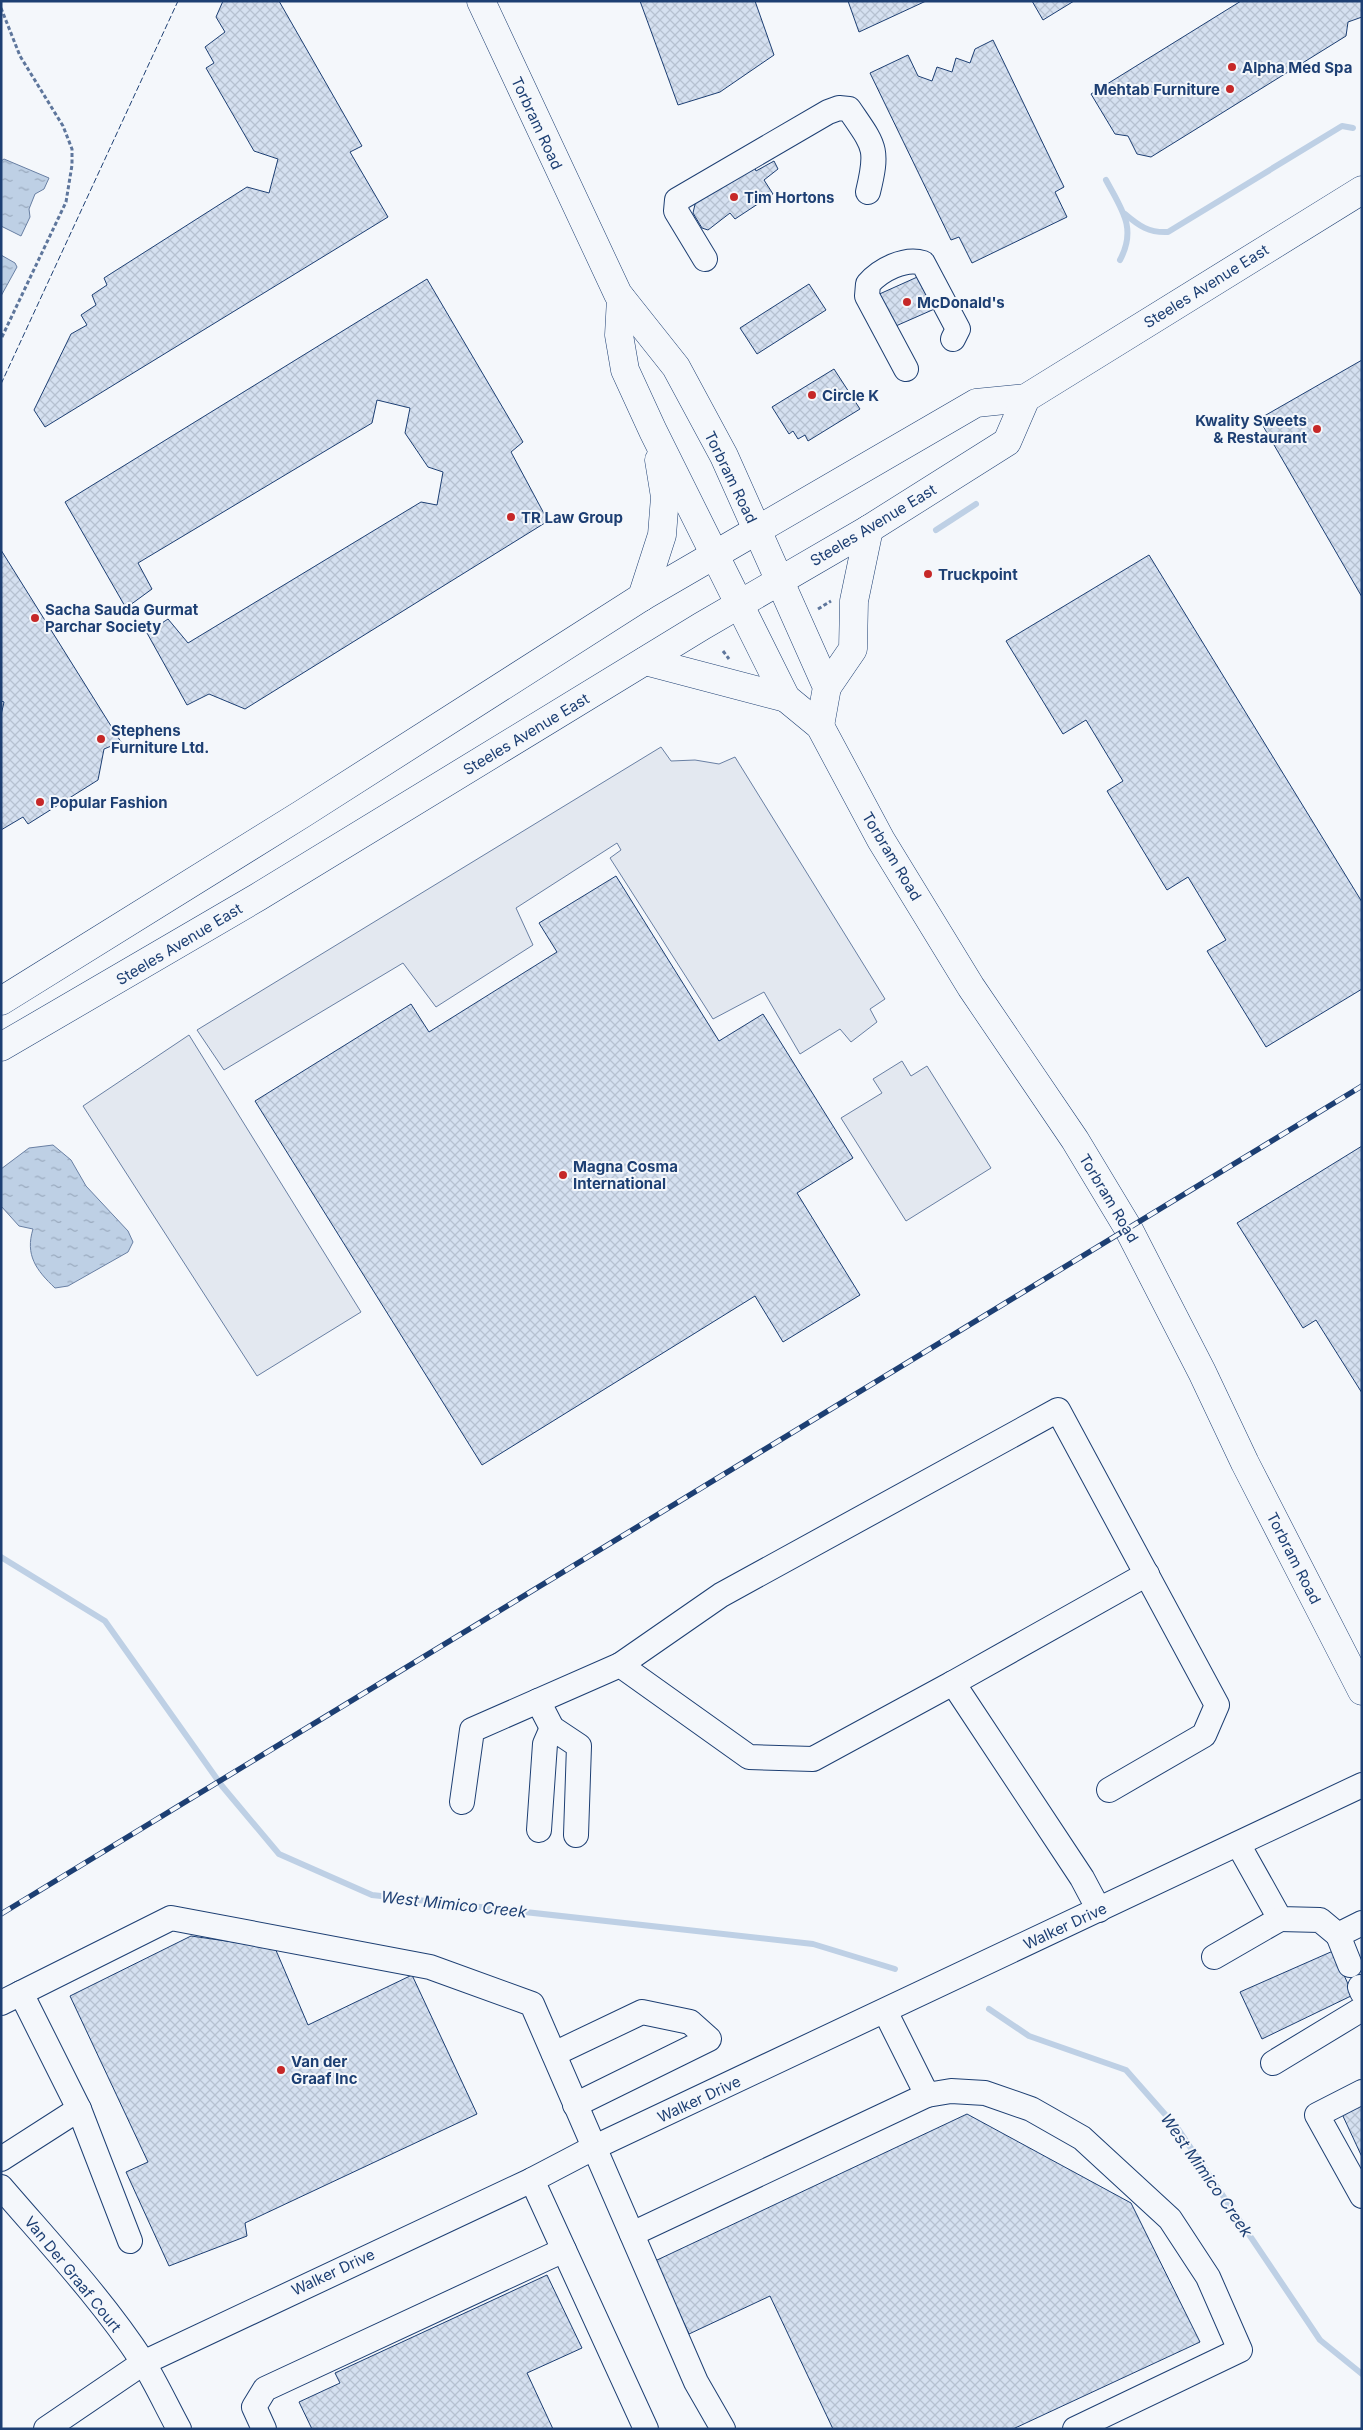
<svg xmlns="http://www.w3.org/2000/svg" width="1363" height="2430" font-family="Inter,sans-serif">
  <defs>
    <pattern id="water-ripples" width="26" height="14" patternUnits="userSpaceOnUse" patternTransform="scale(1.25)"><rect width="26" height="14" fill="#bed0e5"/><path d="M2 4q2-2 4 0t4 0M15 11q2-2 4 0t4 0" fill="none" stroke="#9aaabe"/></pattern>
    <pattern id="building-cross-hatch" width="8" height="8" patternUnits="userSpaceOnUse" patternTransform="scale(1.25)"><rect width="8" height="8" fill="#d5e0f0"/><path d="M0 0l8 8M0 8l8-8" fill="none" stroke="#b6c1d1"/></pattern>
  </defs>
  <rect width="100%" height="100%" fill="#f4f7fb"/>
  <g fill="#e3e8f0" stroke="#687fa3">
    <path d="M661 747 671 761 695 760 719 764 735 757 885 999 870 1009 877 1022 851 1042 840 1029 800 1054 764 992 713 1019 610 858 621 850 617 843 516 908 533 945 436 1007 403 963 224 1070 197 1030Z"/>
    <path d="M189 1035 361 1312 257 1376 83 1106Z"/>
    <path d="M902 1061 911 1076 927 1066 991 1168 906 1221 841 1118 882 1093 873 1079Z"/>
  </g>
  <g fill="url(#water-ripples)" stroke="#687fa3">
    <path d="M4 159 49 178 44 189 35 194 29 209 30 217 21 236 1 226V161Z"/>
    <path d="M1 255 15 263 17 267 1 296Z"/>
    <path d="M53 1145 71 1160 86 1186 128 1231 133 1242 128 1252 68 1286 55 1288C36 1270 25 1255 33 1229L19 1226 1 1206V1169L29 1148Z"/>
  </g>
  <g fill="none" stroke-linecap="round" stroke-linejoin="round">
    <g stroke="#bed0e5" stroke-width="6">
      <path d="M1106 180C1122 210 1137 228 1120 260"/>
      <path d="M1125 214C1139 226 1149 233 1168 232L1342 126 1353 128"/>
      <path d="M936 530 976 504"/>
      <path d="M1 1557 105 1621 222 1786 279 1854 372 1895 813 1944 895 1969"/>
      <path d="M989 2009 1029 2036 1126 2070 1178 2129 1320 2340 1362 2374"/>
    </g>
  </g>
  <g fill="url(#building-cross-hatch)" stroke="#1d3f73">
    <path d="M223 1H279L362 146 350 152 388 217 45 427 34 410 71 334 87 325 81 315 96 305 92 295 107 285 104 278 247 187 269 193 278 159 254 151 206 68 214 63 205 47 225 32 216 17Z"/>
    <path d="M640 1H755L774 55 720 92 678 105Z"/>
    <path d="M848 1H926L859 32Z"/>
    <path d="M1032 1H1074L1043 20Z"/>
    <path d="M1241 1H1362V17L1348 22 1346 36 1151 157 1137 154 1128 136 1115 134 1091 94Z"/>
    <path d="M993 40 1064 187 1055 192 1067 217 972 263 959 237 951 240 870 73 908 55 918 76 932 81 937 67 952 72 956 58 970 63 975 49Z"/>
    <path d="M774 161 778 169 764 180 773 194 735 219 730 213 708 230 702 228 693 213 696 200 753 164 756 171Z"/>
    <path d="M924 274 939 307 889 329 875 296Z"/>
    <path d="M427 279 523 442 511 452 548 521 245 709 209 694 187 705 147 633 168 619 188 643 421 502 437 505 443 472 428 467 405 433 410 408 377 400 372 423 138 563 152 589 126 608 65 502Z"/>
    <path d="M809 284 826 310 757 354 740 328Z"/>
    <path d="M1362 360V597L1259 419Z"/>
    <path d="M834 369 860 409 808 441 805 435 798 439 793 431 789 434 772 407Z"/>
    <path d="M1 550 121 742 104 749 98 780 28 824 23 817 1 830V715L4 702 1 701Z"/>
    <path d="M1149 555 1362 902V989L1266 1047 1207 951 1226 940 1188 877 1167 890 1107 791 1123 781 1086 720 1063 734 1006 641Z"/>
    <path d="M616 876 719 1041 763 1014 853 1158 797 1193 860 1295 783 1342 755 1296 482 1465 255 1101 411 1004 429 1032 557 952 539 923Z"/>
    <path d="M1362 1146V1393L1316 1320 1303 1328 1237 1223Z"/>
    <path d="M191 1936 275 1948 308 2025 412 1975 477 2114 245 2223 247 2236 169 2266 126 2172 148 2162 70 1996Z"/>
    <path d="M1333 1951 1353 1995 1262 2039 1240 1992Z"/>
    <path d="M1362 2105V2157L1342 2114Z"/>
    <path d="M967 2114 1131 2203 1200 2342 1013 2429H833L770 2296 689 2334 655 2261Z"/>
    <path d="M547 2275 582 2348 527 2373 553 2429H312L299 2402 340 2383 335 2373Z"/>
  </g>
  <g fill="none" stroke-linecap="round" stroke-linejoin="round">
    <defs>
      <g id="minor">
        <path d="M705 259 676 211 677 200 828 112 839 108 849 109C874 146 879 147 868 192"/>
        <path d="M906 369 867 296 868 284C880 270 905 257 923 263L958 329 953 339"/>
        <path d="M620 1665 721 1595 1058 1410 1217 1705 1204 1735 1109 1790"/>
        <path d="M953 1683 1147 1574"/>
        <path d="M538 1701 552 1728 579 1746 576 1835"/>
        <path d="M462 1802 472 1730 620 1665 749 1757 813 1759 953 1683 1082 1878 1099 1910"/>
        <path d="M539 1830 545 1744 552 1728"/>
        <path d="M1238 1844 1280 1919 1320 1920 1338 1935 1362 1923"/>
        <path d="M1338 1935 1350 1965"/>
        <path d="M1214 1957 1280 1919"/>
        <path d="M1360 1987 1362 1992"/>
        <path d="M21 1993 171 1918 430 1967 532 2004 696 2382 723 2429"/>
        <path d="M1 2003 21 1993 79 2109"/>
        <path d="M885 2011 927 2095 951 2091 985 2093 1031 2109 1082 2138 1170 2219 1208 2277 1240 2350 1075 2429"/>
        <path d="M554 2054 642 2012 690 2022 709 2039 575 2105"/>
        <path d="M1273 2063 1362 2009"/>
        <path d="M1362 2092 1317 2115 1362 2196"/>
        <path d="M1 2159 79 2109 130 2241"/>
        <path d="M532 2180 646 2429"/>
        <path d="M1 2187C50 2244 102 2299 143 2362 156 2383 167 2407 179 2429"/>
        <path d="M632 2234 927 2095"/>
        <path d="M46 2429 143 2363 532 2180 595 2147 1362 1785"/>
        <path d="M264 2429 254 2407 265 2389 564 2250"/>
      </g>
      <g id="major">
        <path d="M481 1 618 294 676 367 724 456 827 687 820 726"/>
        <path d="M621 298 619 335 625 370 653 431 786 698 820 726 881 840 971 987 1075 1140 1128 1228 1202 1372 1245 1463 1362 1691"/>
        <path d="M642 597 662 535 665 497 659 460"/>
        <path d="M645 661 786 698"/>
        <path d="M827 687 853 649 854 601 869 529"/>
        <path d="M1 1001 302 814 642 597 976 403 1026 398 1362 190"/>
        <path d="M1 1047 258 897 702 626 869 529 1007 442 1026 398"/>
      </g>
    </defs>
    <use href="#minor" stroke="#1d3f73" stroke-width="26"/>
    <use href="#major" stroke="#1d3f73" stroke-width="29"/>
    <g stroke="#5e769c" stroke-width="3" stroke-dasharray="4 2.5" stroke-linecap="butt">
      <path d="M1 8 20 56 63 126 72 149V165L66 202 1 339"/>
      <path d="M818 609 831 601"/>
      <path d="M723 651 729 659"/>
    </g>
    <use href="#minor" stroke="#f4f7fb" stroke-width="24"/>
    <use href="#major" stroke="#f4f7fb" stroke-width="28"/>
    <defs>
      <path id="rail" d="M1 1914 1362 1086"/>
    </defs>
    <use href="#rail" stroke="#1d3f73" stroke-width="5.5"/>
    <use href="#rail" stroke="#f4f7fb" stroke-width="4" stroke-dasharray="11" stroke-linecap="butt"/>
    <path stroke="#1d3f73" stroke-width="1" stroke-dasharray="6 2.5" stroke-linecap="butt" d="M1 384 178 1"/>
  </g>
  <g fill="#c62828" stroke="#f4f7fb" stroke-width="2">
    <circle cx="1232" cy="67" r="5"/>
    <circle cx="1230" cy="89" r="5"/>
    <circle cx="734" cy="197" r="5"/>
    <circle cx="907" cy="302" r="5"/>
    <circle cx="812" cy="395" r="5"/>
    <circle cx="1317" cy="429" r="5"/>
    <circle cx="511" cy="517" r="5"/>
    <circle cx="928" cy="574" r="5"/>
    <circle cx="35" cy="618" r="5"/>
    <circle cx="101" cy="739" r="5"/>
    <circle cx="40" cy="802" r="5"/>
    <circle cx="563" cy="1175" r="5"/>
    <circle cx="281" cy="2070" r="5"/>
  </g>
  <g text-anchor="middle" dominant-baseline="central" stroke-width="4" stroke-linejoin="round" paint-order="stroke">
    <g font-size="15" font-weight="bold" fill="#1d3f73" stroke="#f4f7fb" text-anchor="start">
      <text x="1242" y="67">Alpha Med Spa</text>
      <text x="1220" y="89" text-anchor="end">Mehtab Furniture</text>
      <text x="744" y="197">Tim Hortons</text>
      <text x="917" y="302">McDonald's</text>
      <text x="822" y="395">Circle K</text>
      <text x="1307" y="420" text-anchor="end">Kwality Sweets<tspan x="1307" dy="17">&amp; Restaurant</tspan></text>
      <text x="521" y="517">TR Law Group</text>
      <text x="938" y="574">Truckpoint</text>
      <text x="45" y="609">Sacha Sauda Gurmat<tspan x="45" dy="17">Parchar Society</tspan></text>
      <text x="111" y="730">Stephens<tspan x="111" dy="17">Furniture Ltd.</tspan></text>
      <text x="50" y="802">Popular Fashion</text>
      <text x="573" y="1166">Magna Cosma<tspan x="573" dy="17">International</tspan></text>
      <text x="291" y="2061">Van der<tspan x="291" dy="17">Graaf Inc</tspan></text>
    </g>
    <g font-size="15" fill="#1d3f73" stroke="#f4f7fb">
      <text transform="translate(537 123) rotate(65)">Torbram Road</text>
      <text transform="translate(1206 286) rotate(-32)">Steeles Avenue East</text>
      <text transform="translate(731 477) rotate(64)">Torbram Road</text>
      <text transform="translate(873 525) rotate(-31)">Steeles Avenue East</text>
      <text transform="translate(526 734) rotate(-31)">Steeles Avenue East</text>
      <text transform="translate(892 856) rotate(59)">Torbram Road</text>
      <text transform="translate(179 944) rotate(-31)">Steeles Avenue East</text>
      <text transform="translate(1109 1198) rotate(59)">Torbram Road</text>
      <text transform="translate(1294 1558) rotate(63)">Torbram Road</text>
      <text transform="translate(1065 1926) rotate(-25)">Walker Drive</text>
      <text transform="translate(699 2099) rotate(-25)">Walker Drive</text>
      <text transform="translate(333 2272) rotate(-25)">Walker Drive</text>
      <text transform="translate(73 2274) rotate(51)">Van Der Graaf Court</text>
    </g>
    <g font-size="16" font-style="italic" fill="#1d3f73" stroke="#f4f7fb">
      <text transform="translate(454 1904) rotate(6)">West Mimico Creek</text>
      <text transform="translate(1207 2175) rotate(55)">West Mimico Creek</text>
    </g>
  </g>
  <rect width="1363" height="2430" fill="none" stroke="#1d3f73" stroke-width="5"/>
</svg>
